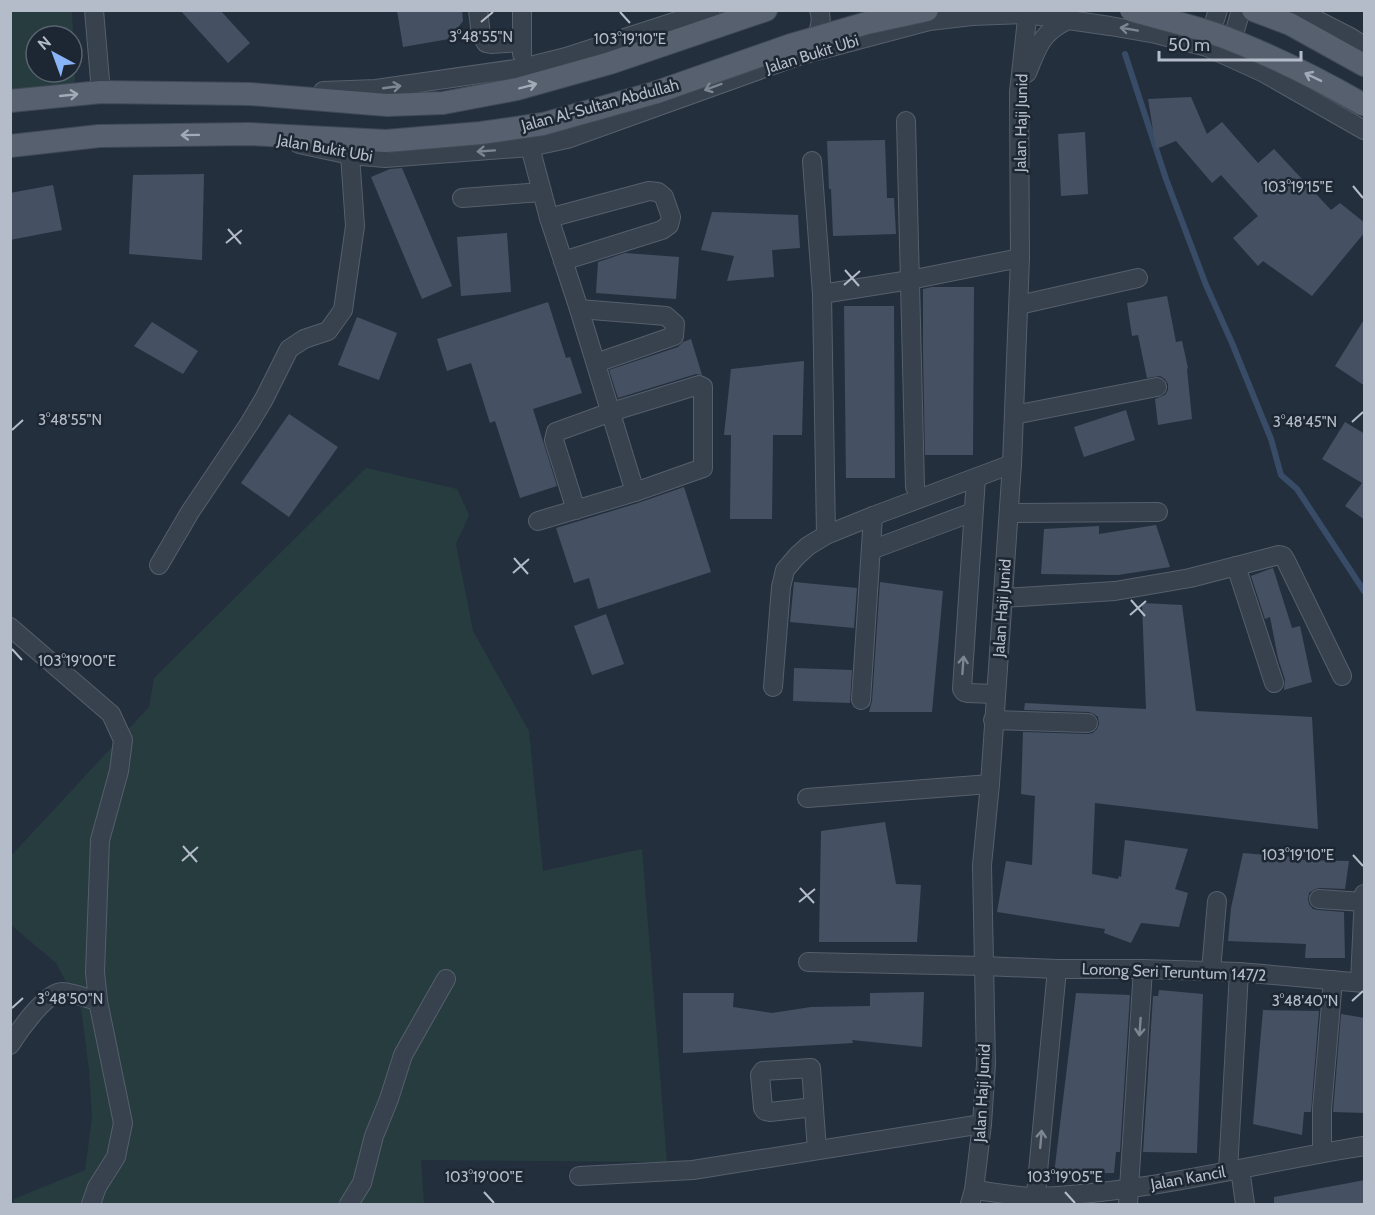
<svg xmlns="http://www.w3.org/2000/svg" width="1375" height="1215" font-family="Cabin,sans-serif">
  <rect width="100%" height="100%" fill="#242f3e"/>
  <g fill="#263c3f" fill-rule="evenodd">
    <path d="M11 11H72L75 80 72 89 11 95ZM36 36H72V72H36Z"/>
    <path d="M366 468 457 489 469 515 456 544 473 631 529 731 543 871 642 849 667 1162 421 1160 424 1204H14V1199L85 1170 92 1118 89 1070 81 1009 56 963 11 925 10 857 149 707 154 678Z"/>
  </g>
  <g fill="none" stroke-linecap="round" stroke-linejoin="round">
    <path stroke="#394c67" stroke-width="6" d="M1125 54 1166 179 1206 285 1232 343 1271 439 1281 475 1297 489 1364 591"/>
  </g>
  <g fill="#455162">
    <path d="M180 10H220L250 43 228 63Z"/>
    <path d="M397 10H462L463 21 449 39 403 47Z"/>
    <path d="M1191 97 1207 134 1222 122 1258 163 1274 149 1331 210 1340 203 1365 223V232L1312 296 1263 261 1258 266 1233 238 1258 216 1221 175 1212 183 1176 141 1156 149 1148 99Z"/>
    <path d="M1085 132 1088 194 1061 196 1058 134Z"/>
    <path d="M885 140 887 198H894L896 234 833 236 831 189H829L827 141Z"/>
    <path d="M402 168 452 286 422 299 371 177 390 169Z"/>
    <path d="M204 174 202 260 129 254 133 175Z"/>
    <path d="M53 185 62 230 10 240V193Z"/>
    <path d="M712 212 798 215 800 248 772 250 774 277 727 281 734 256 701 250Z"/>
    <path d="M507 233 511 292 461 296 457 237Z"/>
    <path d="M625 253 679 257 676 299 596 293 598 262Z"/>
    <path d="M932 287H974L973 455H925L923 353V289Z"/>
    <path d="M1167 296 1176 342 1182 341 1188 368 1187 369 1192 419 1158 425 1155 399 1165 395 1168 390V384L1165 379 1160 376 1147 378 1138 335 1132 336 1127 303Z"/>
    <path d="M548 302 566 358 570 357 582 393 533 409 557 486 520 498 495 421 490 423 471 363 447 371 437 339Z"/>
    <path d="M844 306H894L895 478H846Z"/>
    <path d="M357 317 397 333 379 380 338 365Z"/>
    <path d="M1365 318V386L1335 366Z"/>
    <path d="M152 322 198 351 183 374 134 346Z"/>
    <path d="M691 339 702 375 696 374 618 398 609 370 678 347 683 342Z"/>
    <path d="M804 361 802 435H773L772 519H730L731 435H724L731 369Z"/>
    <path d="M1126 410 1135 440 1084 457 1074 427Z"/>
    <path d="M289 414 338 447 289 517 241 483Z"/>
    <path d="M1345 422 1365 434V520L1345 506 1362 483 1322 459Z"/>
    <path d="M684 487 711 572 598 609 589 578 574 583 556 528 638 503Z"/>
    <path d="M1156 525 1170 567 1118 575 1041 574 1044 529 1099 526V534Z"/>
    <path d="M1273 568 1292 628 1300 626 1312 682 1284 690 1285 680 1278 658 1270 617 1265 619 1251 576Z"/>
    <path d="M794 582 857 588 854 628 790 622Z"/>
    <path d="M880 582 943 591 932 712H869L872 701Z"/>
    <path d="M1142 603 1182 605 1196 711 1312 717 1318 829 1095 803 1092 874 1118 879 1119 876 1121 877 1125 840 1188 849 1175 889 1188 893 1179 927 1141 923 1131 943 1104 933 1105 929 997 912 1006 861 1032 865 1035 796 1021 794 1023 732 1088 734 1093 733 1097 729 1099 724 1098 717 1094 714 1089 712 1024 710 1025 703 1146 709Z"/>
    <path d="M606 614 624 664 592 675 574 626Z"/>
    <path d="M794 668 852 670 850 703 793 701Z"/>
    <path d="M885 822 896 884 921 885 917 942H819L821 831Z"/>
    <path d="M1243 853 1303 858V860L1349 861 1345 889 1320 888 1315 889 1309 893 1308 899 1309 904 1313 909 1318 910 1344 912 1345 958H1305L1306 944 1228 941 1231 908Z"/>
    <path d="M1159 990 1203 994 1197 1153 1143 1152 1153 996H1158Z"/>
    <path d="M924 992 922 1047 852 1040 853 1043 683 1053V993H734L733 1007 772 1013 811 1007 870 1006V993Z"/>
    <path d="M1076 993 1130 995 1120 1152H1116L1114 1173 1054 1174Z"/>
    <path d="M1263 1010 1319 1011 1311 1112H1304L1302 1135 1253 1124Z"/>
    <path d="M1341 1014 1365 1018V1113L1333 1112Z"/>
    <path d="M1365 1180V1204H1274V1197Z"/>
  </g>
  <g fill="none" stroke-linecap="round" stroke-linejoin="round">
    <defs>
      <g id="minor">
        <path d="M94 10 101 92"/>
        <path d="M478 10 481 35 486 43 491 44 522 42"/>
        <path d="M522 10V54"/>
        <path d="M1297 10 1350 37 1364 46"/>
        <path d="M1207 45 1218 10"/>
        <path d="M809 47C818 36 824 24 819 10"/>
        <path d="M1229 51 1241 10"/>
        <path d="M1027 73C1038 46 1041 33 1068 20"/>
        <path d="M323 91 376 89 522 68 566 57 711 10"/>
        <path d="M906 121 915 487"/>
        <path d="M299 144 350 155 385 158 530 147 567 139 801 55 929 21 972 16 1027 14 1110 26 1156 34 1207 47 1264 73 1364 130"/>
        <path d="M530 147 549 218 579 309 635 492"/>
        <path d="M812 161 822 294 826 535"/>
        <path d="M462 198 542 192"/>
        <path d="M549 218 649 191 658 192 664 197 671 217 669 225 662 230 563 261"/>
        <path d="M822 294 910 280 1020 258"/>
        <path d="M1019 305 1138 278"/>
        <path d="M579 309 666 316 675 324 674 336 596 363"/>
        <path d="M1014 415 1157 387"/>
        <path d="M976 478 962 689 964 692 968 693 995 694"/>
        <path d="M1009 513 1158 512"/>
        <path d="M538 521 635 492 703 468V387L699 385 611 412 556 432 554 440 576 510"/>
        <path d="M871 550 973 512"/>
        <path d="M159 565 190 512 249 424 264 399 289 349 304 339 328 331 343 310 355 226 350 155"/>
        <path d="M1236 566 1274 683"/>
        <path d="M1003 598 1115 591 1190 578 1279 555 1283 556 1286 561 1342 676"/>
        <path d="M10 627 111 714 123 740 119 771 100 840 95 972 98 1001 123 1123 116 1157 97 1187 91 1204"/>
        <path d="M773 687 781 587 785 570 797 556 808 546 826 535 873 516 1012 464"/>
        <path d="M861 700 873 516"/>
        <path d="M993 720 1088 723"/>
        <path d="M807 798 990 784"/>
        <path d="M1319 899 1364 902"/>
        <path d="M808 962 984 966 1057 969H1143L1239 972 1364 983"/>
        <path d="M1211 971 1217 901"/>
        <path d="M1360 982 1364 894"/>
        <path d="M10 1045C18 1032 46 992 62 992 70 992 89 999 98 1001"/>
        <path d="M814 1107 770 1112 765 1111 763 1108 760 1075 763 1071 811 1068 817 1150"/>
        <path d="M1322 1152V1109L1333 980"/>
        <path d="M1240 1169 1245 1204"/>
        <path d="M1228 1171 1239 972"/>
        <path d="M579 1176 693 1170 982 1124"/>
        <path d="M974 1190C994 1192 1017 1197 1038 1197 1148 1193 1256 1163 1364 1146"/>
        <path d="M349 1204 362 1183 374 1136 389 1099 403 1055 446 979"/>
        <path d="M970 1204 974 1190 982 1124 986 1064 982 865 990 784 1012 464 1020 258 1019 92 1028 10"/>
        <path d="M1035 1204 1057 969"/>
        <path d="M1128 1204 1143 969"/>
      </g>
      <g id="major">
        <path d="M1253 10 1290 24 1364 65"/>
        <path d="M10 101 101 92 250 94 387 105 443 103 517 89 610 63 766 10"/>
        <path d="M10 146 99 136 249 134 386 141"/>
      </g>
    </defs>
    <use href="#minor" stroke="#565f6c" stroke-width="20"/>
    <use href="#major" stroke="#414a57" stroke-width="24"/>
    <use href="#minor" stroke="#38414e" stroke-width="18"/>
    <use href="#major" stroke="#56606e" stroke-width="22"/>
    <defs>
      <g id="major-bridge">
        <path d="M1131 10C1162 19 1194 26 1224 37 1273 56 1319 79 1364 105"/>
        <path d="M386 141 481 133 543 124 654 93 791 45 867 23 927 10"/>
      </g>
    </defs>
    <use href="#major-bridge" stroke="#414a57" stroke-width="24" stroke-linecap="butt"/>
    <use href="#major-bridge" stroke="#56606e" stroke-width="22"/>
  </g>
  <defs><path id="oneway-shaft" d="M-6 0H5M1.5-3L5.5 0L1.5 3" fill="none" stroke-width="1.6" stroke-linecap="round" stroke-linejoin="round" transform="scale(1.5)"/></defs>
  <g stroke="#7c8592">
    <use href="#oneway-shaft" transform="translate(1129 29) rotate(-170)"/>
    <use href="#oneway-shaft" transform="translate(392 87) rotate(-8)"/>
    <use href="#oneway-shaft" transform="translate(713 87) rotate(160)"/>
    <use href="#oneway-shaft" transform="translate(486 151) rotate(176)"/>
    <use href="#oneway-shaft" transform="translate(963 665) rotate(-86)"/>
    <use href="#oneway-shaft" transform="translate(1140 1027) rotate(94)"/>
    <use href="#oneway-shaft" transform="translate(1041 1139) rotate(-85)"/>
  </g>
  <g stroke="#a1aab7">
    <use href="#oneway-shaft" transform="translate(1313 77) rotate(-154)"/>
    <use href="#oneway-shaft" transform="translate(528 86) rotate(-15)"/>
    <use href="#oneway-shaft" transform="translate(69 95) rotate(-6)"/>
    <use href="#oneway-shaft" transform="translate(190 135) rotate(179)"/>
  </g>
  <path fill="none" stroke="#b4bcc9" stroke-width="2" d="M620 12 630 23M481 22 493 12M1353 186 1363 198M228 229 241 244M226 243 242 230M845 270 859 286M844 285 860 271M1352 422 1363 412M12 430 23 420M514 558 528 574M513 573 529 559M1131 600 1145 616M1130 615 1146 601M12 649 22 660M183 846 197 862M1353 855 1363 866M182 861 198 847M800 888 814 903M799 902 815 889M1352 1001 1363 991M12 1008 23 998M484 1192 494 1203M1065 1192 1075 1203"/>
  <g text-anchor="middle" dominant-baseline="central" stroke-width="5" stroke-linejoin="round" paint-order="stroke">
    <g font-size="16" fill="#b4bcc9" stroke="#1d2633">
      <text transform="translate(812 54) rotate(-17)">Jalan Bukit Ubi</text>
      <text transform="translate(600 105) rotate(-15)">Jalan Al-Sultan Abdullah</text>
      <text transform="translate(1021 123) rotate(-89)">Jalan Haji Junid</text>
      <text transform="translate(325 148) rotate(10)">Jalan Bukit Ubi</text>
      <text transform="translate(1002 608) rotate(-86)">Jalan Haji Junid</text>
      <text transform="translate(1174 972) rotate(2)">Lorong Seri Teruntum 147/2</text>
      <text transform="translate(982 1093) rotate(-87)">Jalan Haji Junid</text>
      <text transform="translate(1188 1178) rotate(-10)">Jalan Kancil</text>
    </g>
  </g>
  <g font-size="15" text-anchor="middle" fill="#b4bcc9" stroke="#1d2633" stroke-width="5" stroke-linejoin="round" paint-order="stroke">
    <text x="481" y="42">3°48'55"N</text>
    <text x="630" y="44">103°19'10"E</text>
    <text x="1298" y="192">103°19'15"E</text>
    <text x="70" y="425">3°48'55"N</text>
    <text x="1305" y="427">3°48'45"N</text>
    <text x="77" y="666">103°19'00"E</text>
    <text x="1298" y="860">103°19'10"E</text>
    <text x="70" y="1004">3°48'50"N</text>
    <text x="1305" y="1006">3°48'40"N</text>
    <text x="484" y="1182">103°19'00"E</text>
    <text x="1065" y="1182">103°19'05"E</text>
  </g>
  <rect width="1375" height="1215" fill="none" stroke="#b4bcc9" stroke-width="24"/>
  <g transform="translate(54 54) rotate(319)"><circle r="28" fill="#1d2633" stroke="#59626f" stroke-width="1.5"/>
  <path d="M0-4.5L10 22L0 15L-10 22Z" fill="#8ab4f8"/>
  <text y="-9" font-size="16" font-weight="bold" text-anchor="middle" fill="#b4bcc9">N</text>
  </g>
  <path d="M1159 51v9h142v-9" fill="none" stroke="#b4bcc9" stroke-width="3"/>
  <text x="1168" y="51" font-size="18" fill="#b4bcc9" stroke="#1d2633" stroke-width="4.5" paint-order="stroke">50 m</text>
</svg>
